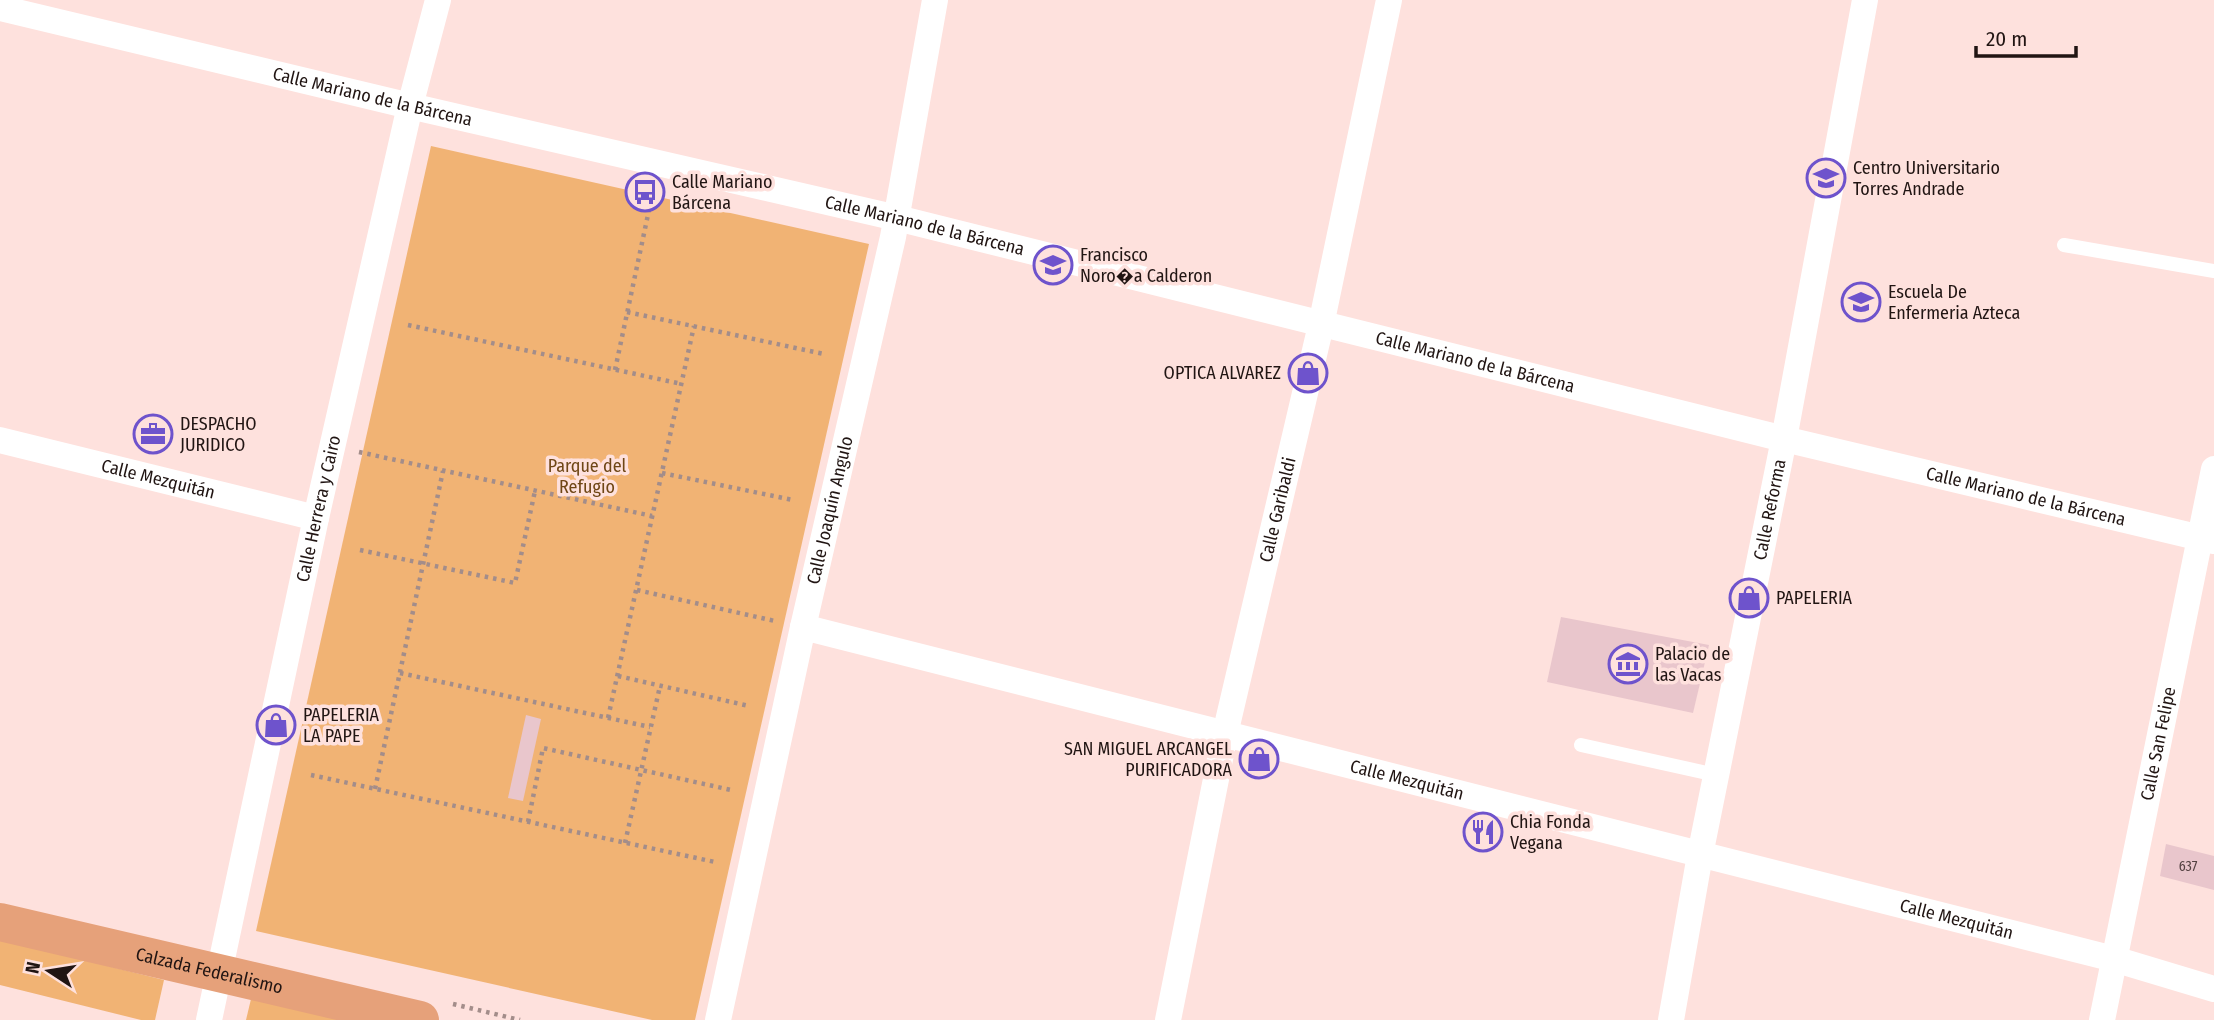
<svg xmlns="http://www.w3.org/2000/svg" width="2214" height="1020" font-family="'Fira Sans Condensed',sans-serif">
  <rect width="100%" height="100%" fill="#fee1dd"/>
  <g fill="#f1b374">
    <path d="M431 146 869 244 695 1020H652L256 931Z"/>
    <path d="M0 939 164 980 155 1020H141L0 985Z"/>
    <path d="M251 999 341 1020H246Z"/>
  </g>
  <g fill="#e9c6cc">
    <path d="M1561 617 1709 645 1693 713 1547 682Z"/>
    <path d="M526 715 541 719 523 801 508 798Z"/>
    <path d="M2166 844 2214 856V890L2160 876Z"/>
  </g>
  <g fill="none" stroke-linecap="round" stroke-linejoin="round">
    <g stroke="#a38d8a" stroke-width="4.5" stroke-dasharray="3.5 5" stroke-linecap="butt">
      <path d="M627 312 824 354"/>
      <path d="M408 325 682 384"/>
      <path d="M615 370 649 210"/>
      <path d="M359 452 652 516"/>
      <path d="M662 473 793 500"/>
      <path d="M360 550 515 583 535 491"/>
      <path d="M637 590 775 621"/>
      <path d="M400 673 650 727"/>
      <path d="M618 676 749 706"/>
      <path d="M608 718 694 326"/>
      <path d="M311 775 715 862"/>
      <path d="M375 789 443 471"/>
      <path d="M528 822 543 748 731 790"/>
      <path d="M625 843 660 686"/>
      <path d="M453 1004 520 1020"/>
    </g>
    <g stroke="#fff" stroke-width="14">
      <path d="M2064 245 2214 271"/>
      <path d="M1581 745 1716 775"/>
    </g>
    <g stroke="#fff" stroke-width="26">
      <path id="s1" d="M0 8 410 106 897 218 1784 439 2214 541"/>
      <path id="s2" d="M0 440 316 518"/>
      <path id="s3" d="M803 627 2114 959 2214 989"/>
      <path id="s4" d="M209 1020 316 518 410 106 438 0"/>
      <path id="s5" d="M718 1020 803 627 893 237 935 0"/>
      <path id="s6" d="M1168 1020 1225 734 1321 325 1389 0"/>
      <path id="s7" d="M1671 1020 1700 855 1784 439 1865 0"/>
      <path id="s8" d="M2102 1020 2214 469"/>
    </g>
    <path stroke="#e6a17a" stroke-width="38" id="s9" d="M0 922 420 1020"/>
  </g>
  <defs>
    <symbol id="university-ring" viewBox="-11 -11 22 22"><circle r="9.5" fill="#fee1dd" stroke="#6e53cc" stroke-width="1.5"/><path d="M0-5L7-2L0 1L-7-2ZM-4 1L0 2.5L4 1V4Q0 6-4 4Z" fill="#6e53cc"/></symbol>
    <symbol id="bus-ring" viewBox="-11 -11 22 22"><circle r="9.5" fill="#fee1dd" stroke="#6e53cc" stroke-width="1.5"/><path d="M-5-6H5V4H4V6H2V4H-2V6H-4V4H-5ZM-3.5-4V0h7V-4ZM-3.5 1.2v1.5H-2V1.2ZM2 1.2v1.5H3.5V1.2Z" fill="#6e53cc"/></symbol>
    <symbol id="school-ring" viewBox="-11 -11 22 22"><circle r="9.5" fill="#fee1dd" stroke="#6e53cc" stroke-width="1.5"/><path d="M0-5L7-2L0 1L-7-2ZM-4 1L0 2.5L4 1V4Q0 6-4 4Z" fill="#6e53cc"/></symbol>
    <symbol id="shop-ring" viewBox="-11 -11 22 22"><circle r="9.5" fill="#fee1dd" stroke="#6e53cc" stroke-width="1.5"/><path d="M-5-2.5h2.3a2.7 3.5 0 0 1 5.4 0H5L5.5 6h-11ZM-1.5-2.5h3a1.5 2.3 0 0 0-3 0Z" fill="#6e53cc"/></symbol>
    <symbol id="office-ring" viewBox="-11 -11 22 22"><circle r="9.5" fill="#fee1dd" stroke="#6e53cc" stroke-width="1.5"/><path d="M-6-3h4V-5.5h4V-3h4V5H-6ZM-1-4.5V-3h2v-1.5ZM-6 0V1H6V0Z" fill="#6e53cc"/></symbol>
    <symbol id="museum-ring" viewBox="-11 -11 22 22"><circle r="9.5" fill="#fee1dd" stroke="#6e53cc" stroke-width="1.5"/><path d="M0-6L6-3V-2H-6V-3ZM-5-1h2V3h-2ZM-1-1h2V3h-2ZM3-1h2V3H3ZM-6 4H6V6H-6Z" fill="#6e53cc"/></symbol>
    <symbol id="restaurant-ring" viewBox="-11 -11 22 22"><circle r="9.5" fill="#fee1dd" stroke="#6e53cc" stroke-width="1.5"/><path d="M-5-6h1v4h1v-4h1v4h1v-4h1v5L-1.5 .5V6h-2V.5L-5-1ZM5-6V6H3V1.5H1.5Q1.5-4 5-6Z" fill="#6e53cc"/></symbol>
  </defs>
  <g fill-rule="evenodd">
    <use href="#university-ring" x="1804" y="156" width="44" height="44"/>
    <use href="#bus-ring" x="623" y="170" width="44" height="44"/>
    <use href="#school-ring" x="1031" y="243" width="44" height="44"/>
    <use href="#university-ring" x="1839" y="280" width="44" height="44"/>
    <use href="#shop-ring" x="1286" y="351" width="44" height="44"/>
    <use href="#office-ring" x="131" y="412" width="44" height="44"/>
    <use href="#shop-ring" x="1727" y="576" width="44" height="44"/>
    <use href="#museum-ring" x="1606" y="642" width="44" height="44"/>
    <use href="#shop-ring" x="254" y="703" width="44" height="44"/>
    <use href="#shop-ring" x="1237" y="737" width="44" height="44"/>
    <use href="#restaurant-ring" x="1461" y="810" width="44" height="44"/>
  </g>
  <g text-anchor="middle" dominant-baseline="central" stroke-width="7" stroke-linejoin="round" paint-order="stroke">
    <g font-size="14" fill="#534141">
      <text x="2188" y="866">637</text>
    </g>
    <g font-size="18" fill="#211513" stroke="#fee1dd">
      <text stroke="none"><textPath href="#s1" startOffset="383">Calle Mariano de la Bárcena</textPath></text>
      <text stroke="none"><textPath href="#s1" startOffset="950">Calle Mariano de la Bárcena</textPath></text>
      <text stroke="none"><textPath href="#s1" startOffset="1517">Calle Mariano de la Bárcena</textPath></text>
      <text stroke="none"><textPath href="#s2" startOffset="163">Calle Mezquitán</textPath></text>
      <text stroke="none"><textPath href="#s1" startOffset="2084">Calle Mariano de la Bárcena</textPath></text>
      <text stroke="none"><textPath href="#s4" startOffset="523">Calle Herrera y Cairo</textPath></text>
      <text stroke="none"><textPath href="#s6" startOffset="522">Calle Garibaldi</textPath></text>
      <text stroke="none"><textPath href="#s7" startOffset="520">Calle Reforma</textPath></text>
      <text stroke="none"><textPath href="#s5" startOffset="522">Calle Joaquín Angulo</textPath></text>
      <text stroke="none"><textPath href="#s8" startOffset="282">Calle San Felipe</textPath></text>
      <text stroke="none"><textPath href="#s3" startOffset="623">Calle Mezquitán</textPath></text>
      <text stroke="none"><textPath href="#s3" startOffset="1190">Calle Mezquitán</textPath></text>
      <text stroke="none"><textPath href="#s9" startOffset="215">Calzada Federalismo</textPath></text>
    </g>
    <g font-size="18" fill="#211513" stroke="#fee1dd" text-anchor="start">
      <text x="1853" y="168">Centro Universitario<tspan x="1853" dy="21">Torres Andrade</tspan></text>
      <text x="672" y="182">Calle Mariano<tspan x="672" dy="21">Bárcena</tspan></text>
      <text x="1080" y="255">Francisco<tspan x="1080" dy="21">Noro�a Calderon</tspan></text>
      <text x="1888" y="292">Escuela De<tspan x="1888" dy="21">Enfermeria Azteca</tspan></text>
      <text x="1281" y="373" text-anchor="end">OPTICA ALVAREZ</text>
      <text x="180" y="424">DESPACHO<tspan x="180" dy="21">JURIDICO</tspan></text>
      <text x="1776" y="598">PAPELERIA</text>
      <text x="1655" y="654">Palacio de<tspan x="1655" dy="21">las Vacas</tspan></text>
      <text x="303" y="715">PAPELERIA<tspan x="303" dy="21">LA PAPE</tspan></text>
      <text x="1232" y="749" text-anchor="end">SAN MIGUEL ARCANGEL<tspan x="1232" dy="21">PURIFICADORA</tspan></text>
      <text x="1510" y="822">Chia Fonda<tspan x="1510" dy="21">Vegana</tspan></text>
    </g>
    <g font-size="18" fill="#6f4615" stroke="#fee1dd">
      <text x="587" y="466">Parque del<tspan x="587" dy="21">Refugio</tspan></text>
    </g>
  </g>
  <g transform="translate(49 971) rotate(282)" stroke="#fee1dd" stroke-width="5" paint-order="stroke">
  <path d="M0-5L12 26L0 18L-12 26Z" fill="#211513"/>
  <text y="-10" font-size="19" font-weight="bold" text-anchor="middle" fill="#211513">N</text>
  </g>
  <path d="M1976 46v10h100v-10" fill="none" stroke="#211513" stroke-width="3.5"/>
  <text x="1986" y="46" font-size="21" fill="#211513" stroke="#fee1dd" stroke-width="5" paint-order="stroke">20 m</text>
</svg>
